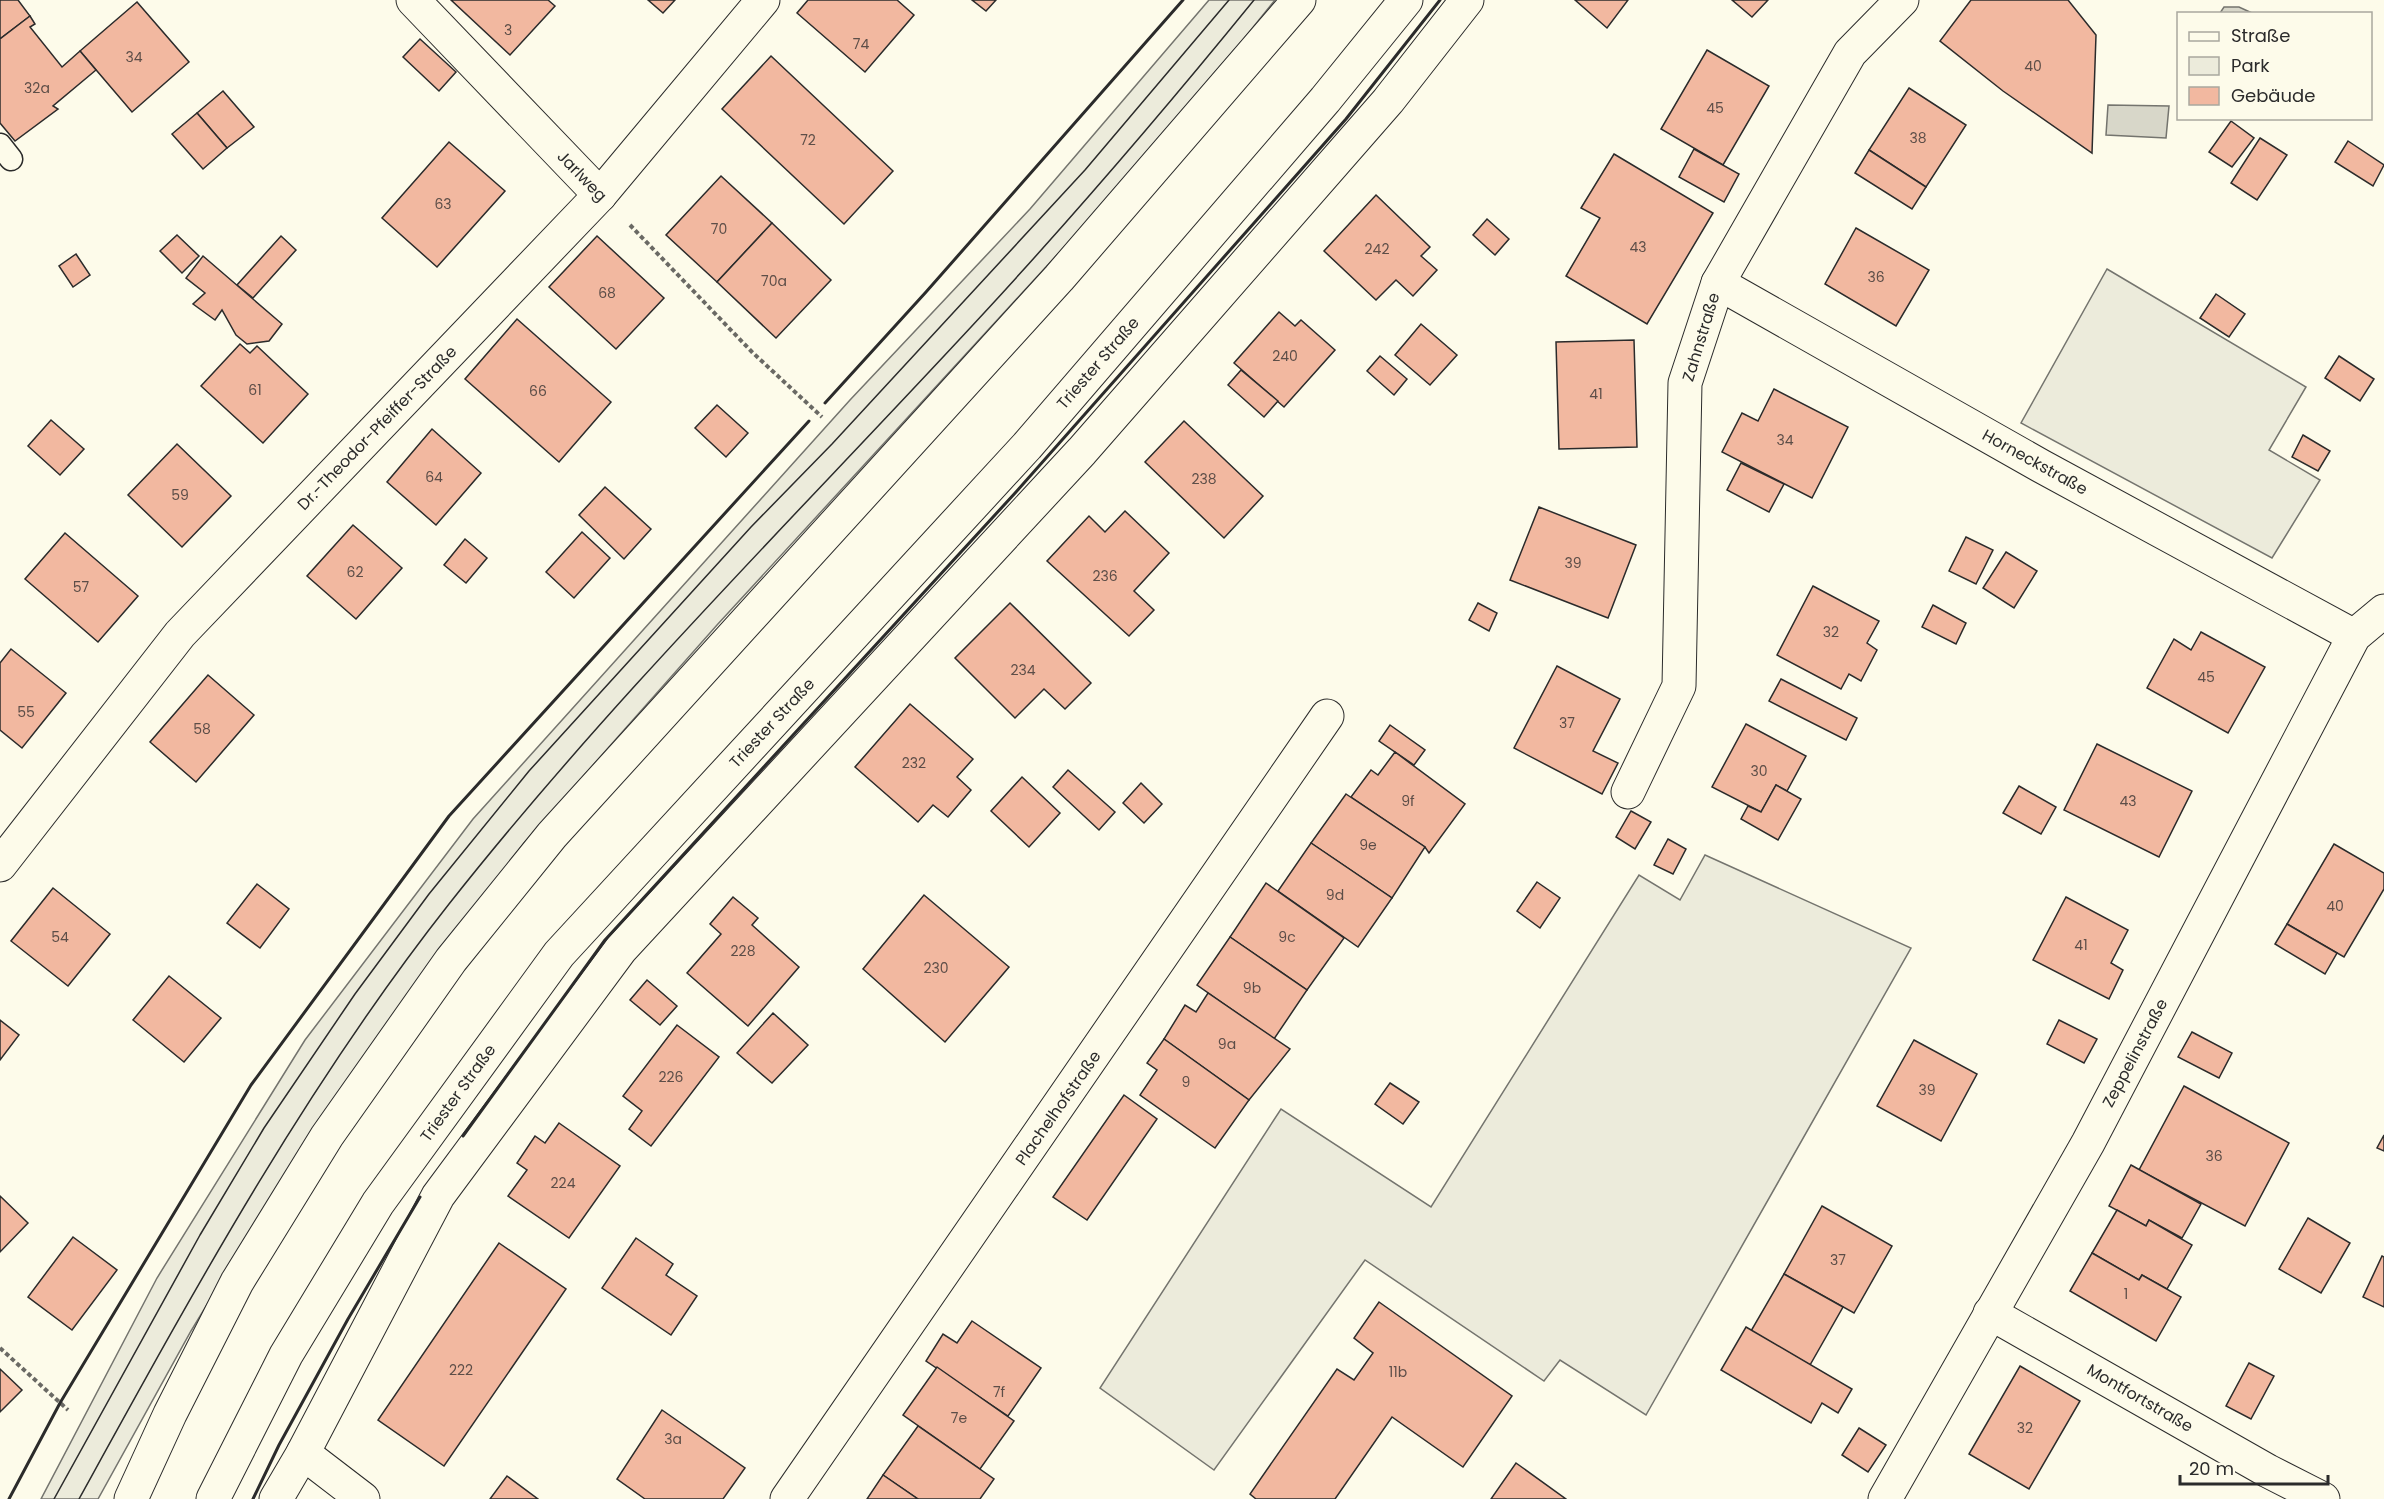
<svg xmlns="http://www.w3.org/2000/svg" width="2384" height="1499" font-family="Poppins,sans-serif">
  <rect width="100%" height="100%" fill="#fdfbea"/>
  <g fill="#ecebdb" stroke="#74746e" stroke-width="1.5">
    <path d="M1209 0H1275L1242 41 1067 244 717 625 524 843 417 983 313 1130 191 1331 98 1499H41L157 1278 305 1040 473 819 850 400 1030 209Z"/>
    <path d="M2107 269 2306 387 2269 450 2320 480 2272 558 2021 423Z"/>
    <path d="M1705 855 1911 948 1646 1415 1560 1360 1544 1381 1365 1260 1214 1470 1100 1388 1281 1109 1431 1207 1639 875 1680 900Z"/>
  </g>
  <g fill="#d8d7c9" stroke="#74746e" stroke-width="1.5">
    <path d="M2224 7H2239L2252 13H2220Z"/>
    <path d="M2108 105 2169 106 2166 138 2106 135Z"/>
  </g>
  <g fill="#f2b8a0" stroke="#2b2b2b" stroke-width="1.5">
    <path d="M0 0H18L30 16 0 39Z"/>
    <path d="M451 0H548L555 6 510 55Z"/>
    <path d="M648 0H675L663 13Z"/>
    <path d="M808 0H897L914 15 865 72 797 13Z"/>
    <path d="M972 0H996L986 11Z"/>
    <path d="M1575 0H1628L1607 28Z"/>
    <path d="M1732 0H1768L1752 17Z"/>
    <path d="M1971 0H2068L2096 35 2092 153 2003 91 1940 41Z"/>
    <path d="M137 2 189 62 132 112 80 51Z"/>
    <path d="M30 16 35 24 30 27 62 67 80 51 96 70 53 106 58 109 15 141 0 123V39Z"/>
    <path d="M420 39 456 72 439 91 403 57Z"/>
    <path d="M1707 50 1769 86 1723 165 1661 129Z"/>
    <path d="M771 56 893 171 844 224 722 109Z"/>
    <path d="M1909 88 1966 125 1926 187 1869 150Z"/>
    <path d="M223 91 254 127 227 148 197 113Z"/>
    <path d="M197 113 227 148 203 169 172 134Z"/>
    <path d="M2231 121 2254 138 2232 167 2209 152Z"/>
    <path d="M2260 138 2287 155 2257 200 2231 183Z"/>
    <path d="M2348 141 2384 165 2373 186 2335 162Z"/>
    <path d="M449 142 505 191 437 267 382 218Z"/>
    <path d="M1694 149 1739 174 1724 202 1679 177Z"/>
    <path d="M1869 150 1926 187 1912 209 1855 173Z"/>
    <path d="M1614 154 1713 213 1647 324 1566 276 1600 218 1581 208Z"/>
    <path d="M721 176 772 223 717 282 666 235Z"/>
    <path d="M1376 195 1430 247 1421 256 1437 270 1413 296 1396 280 1376 300 1324 251Z"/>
    <path d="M1487 219 1509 239 1495 255 1473 235Z"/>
    <path d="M772 223 831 280 776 338 717 282Z"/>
    <path d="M1856 228 1929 270 1896 326 1825 284Z"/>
    <path d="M177 235 199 256 182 273 160 251Z"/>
    <path d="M281 236 296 250 253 298 237 285Z"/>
    <path d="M597 236 664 298 616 349 549 287Z"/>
    <path d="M76 254 90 275 73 287 59 266Z"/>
    <path d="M203 256 282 324 269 341 247 344 236 335 222 310 215 320 193 304 205 293 186 278Z"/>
    <path d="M2216 294 2245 314 2229 337 2200 318Z"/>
    <path d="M1279 312 1295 326 1301 320 1335 350 1284 407 1234 363Z"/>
    <path d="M517 319 611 402 559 462 465 379Z"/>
    <path d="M1421 324 1457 355 1430 385 1395 355Z"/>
    <path d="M1634 340 1637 447 1559 449 1556 342Z"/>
    <path d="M240 344 250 353 257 346 308 394 263 443 201 386Z"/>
    <path d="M1380 356 1407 379 1394 395 1367 371Z"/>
    <path d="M2339 356 2374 379 2360 401 2325 378Z"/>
    <path d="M1241 370 1278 401 1264 417 1228 385Z"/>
    <path d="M1774 389 1848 427 1812 498 1722 452 1742 413 1758 421Z"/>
    <path d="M717 405 748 433 726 457 695 428Z"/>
    <path d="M51 420 84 449 60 475 28 446Z"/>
    <path d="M1184 421 1263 496 1224 538 1145 462Z"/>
    <path d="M432 429 481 473 436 525 387 482Z"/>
    <path d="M2303 435 2330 451 2318 471 2292 457Z"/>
    <path d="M177 444 231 496 182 547 128 495Z"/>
    <path d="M1741 463 1784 484 1769 512 1727 490Z"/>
    <path d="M605 487 651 529 624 559 579 515Z"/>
    <path d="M1539 507 1636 545 1608 618 1510 580Z"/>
    <path d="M1125 511 1169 553 1134 591 1154 610 1129 636 1047 561 1089 516 1105 532Z"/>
    <path d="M353 525 402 568 356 619 307 576Z"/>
    <path d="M582 532 610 558 574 598 546 572Z"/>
    <path d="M65 533 138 596 98 642 25 579Z"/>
    <path d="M1966 537 1993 550 1976 584 1949 571Z"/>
    <path d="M465 539 487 558 466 583 444 565Z"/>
    <path d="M2006 552 2037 571 2014 608 1983 588Z"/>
    <path d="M1813 586 1879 621 1867 643 1877 650 1861 681 1849 674 1841 689 1777 655Z"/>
    <path d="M1010 603 1091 683 1065 709 1044 689 1015 718 955 658Z"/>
    <path d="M1478 603 1497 613 1489 631 1469 620Z"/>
    <path d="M1933 605 1966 623 1956 644 1922 627Z"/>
    <path d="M2201 632 2265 667 2228 733 2147 688 2174 639 2191 650Z"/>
    <path d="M11 649 66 693 22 748 0 730V663Z"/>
    <path d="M1557 666 1620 699 1593 751 1618 763 1602 794 1514 748Z"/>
    <path d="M208 675 254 715 196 782 150 742Z"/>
    <path d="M1781 679 1857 718 1846 740 1769 701Z"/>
    <path d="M910 704 973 759 957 777 971 790 948 817 933 805 918 822 855 767Z"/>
    <path d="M1746 724 1806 756 1787 791 1776 785 1761 812 1712 787Z"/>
    <path d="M1390 725 1425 750 1414 765 1379 741Z"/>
    <path d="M2097 744 2192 791 2159 857 2064 810Z"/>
    <path d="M1395 752 1465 804 1429 853 1425 847 1351 797 1371 770 1378 775Z"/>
    <path d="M1068 770 1115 812 1099 830 1053 787Z"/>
    <path d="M1022 777 1060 813 1029 847 991 811Z"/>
    <path d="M1141 783 1162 804 1144 823 1123 803Z"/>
    <path d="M1776 785 1801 799 1778 840 1741 819 1748 806 1761 812Z"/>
    <path d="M2019 786 2056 807 2041 834 2003 813Z"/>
    <path d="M1346 794 1425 847 1392 898 1311 843Z"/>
    <path d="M1631 811 1651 822 1635 849 1616 837Z"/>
    <path d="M1668 839 1686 849 1673 874 1654 865Z"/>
    <path d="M1311 843 1392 898 1358 947 1278 891Z"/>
    <path d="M2334 844 2384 873V889L2344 957 2287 924Z"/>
    <path d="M1537 882 1560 898 1540 928 1517 911Z"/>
    <path d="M1266 883 1344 938 1307 990 1230 937Z"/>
    <path d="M257 884 289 909 260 948 227 923Z"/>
    <path d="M53 888 110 934 68 986 11 941Z"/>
    <path d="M924 895 1009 967 945 1042 863 969Z"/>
    <path d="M733 897 758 918 752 925 799 967 748 1026 687 973 721 934 710 924Z"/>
    <path d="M2066 897 2128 930 2111 963 2123 970 2109 999 2033 960Z"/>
    <path d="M2287 924 2337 953 2325 974 2275 944Z"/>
    <path d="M1230 937 1307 990 1274 1039 1197 985Z"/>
    <path d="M169 976 221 1018 184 1062 133 1020Z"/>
    <path d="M647 980 677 1006 660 1025 630 1000Z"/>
    <path d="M1208 993 1290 1049 1249 1100 1164 1039 1185 1005 1196 1012Z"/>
    <path d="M773 1013 808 1045 772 1083 737 1053Z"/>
    <path d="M0 1020 19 1035 0 1060Z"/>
    <path d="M2059 1020 2097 1039 2084 1063 2047 1044Z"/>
    <path d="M677 1025 719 1057 651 1146 629 1129 642 1111 623 1096Z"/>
    <path d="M2192 1032 2232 1053 2219 1078 2178 1057Z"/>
    <path d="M1164 1039 1249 1100 1215 1148 1140 1095 1157 1070 1147 1063Z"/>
    <path d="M1914 1040 1977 1074 1941 1141 1877 1106Z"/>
    <path d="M1390 1083 1419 1102 1403 1124 1375 1104Z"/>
    <path d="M2184 1086 2289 1143 2245 1226 2139 1170Z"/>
    <path d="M1124 1095 1157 1119 1087 1220 1053 1197Z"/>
    <path d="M559 1123 620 1166 569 1238 508 1196 527 1170 517 1163 535 1136 545 1143Z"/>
    <path d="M2384 1135V1151L2377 1148Z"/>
    <path d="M2131 1165 2201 1204 2182 1238 2149 1220 2146 1226 2109 1206Z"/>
    <path d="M0 1196 28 1223 0 1252Z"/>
    <path d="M1822 1206 1892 1246 1854 1313 1784 1274Z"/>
    <path d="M2117 1210 2146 1226 2149 1220 2192 1245 2167 1289 2142 1275 2139 1280 2092 1253Z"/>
    <path d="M2308 1218 2350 1243 2321 1293 2279 1269Z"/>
    <path d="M73 1237 117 1270 72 1330 28 1297Z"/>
    <path d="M636 1238 673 1264 666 1275 697 1296 671 1335 602 1288Z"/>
    <path d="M499 1243 566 1289 444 1466 378 1420Z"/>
    <path d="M2092 1253 2139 1280 2142 1275 2181 1297 2156 1341 2070 1291Z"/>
    <path d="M2382 1256 2384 1257V1307L2363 1297Z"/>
    <path d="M1784 1274 1843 1307 1810 1365 1751 1331Z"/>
    <path d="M1379 1302 1512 1396 1463 1467 1392 1417 1335 1499H1256L1250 1494 1337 1369 1354 1380 1373 1353 1354 1338Z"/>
    <path d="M972 1321 1041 1368 1008 1416 926 1361 943 1334 957 1343Z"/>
    <path d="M1746 1327 1852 1389 1838 1413 1822 1403 1811 1423 1721 1370Z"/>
    <path d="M2249 1363 2274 1376 2251 1419 2226 1406Z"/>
    <path d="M2020 1366 2080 1401 2029 1489 1969 1454Z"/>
    <path d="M937 1367 1014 1421 980 1469 903 1415Z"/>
    <path d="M0 1369 22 1390 0 1412Z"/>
    <path d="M662 1410 745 1468 723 1499H645L617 1479Z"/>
    <path d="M918 1426 994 1479 980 1499H918L883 1475Z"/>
    <path d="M1859 1428 1886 1445 1868 1472 1842 1455Z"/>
    <path d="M1516 1463 1566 1499H1491Z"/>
    <path d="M883 1475 918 1499H867Z"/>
    <path d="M507 1476 538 1499H490Z"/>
  </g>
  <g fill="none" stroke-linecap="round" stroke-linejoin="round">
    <defs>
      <path id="service" d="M0 145 11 159"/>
      <g id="minor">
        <path d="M413 0 600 195"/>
        <path d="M1718 283 2041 466 2354 636"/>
        <path d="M1628 792 1679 686 1685 383 1718 283 1850 53 1902 0"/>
        <path d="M0 865 180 634 600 195 763 0"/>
        <path d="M1990 1313 2268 1471 2323 1499"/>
        <path d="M303 1453 363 1499"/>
        <path d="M276 1499 303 1453 438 1196 621 949 1082 451 1388 101 1467 0"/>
        <path d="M787 1499 1327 716"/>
        <path d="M1885 1499 2088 1143 2354 636 2384 611"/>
      </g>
      <g id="primary">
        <path d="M131 1499 170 1414 237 1282 327 1136 451 960 552 835 1059 278 1299 0"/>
        <path d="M213 1499 286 1355 378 1203 559 954 1027 446 1325 100 1406 0"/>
      </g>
    </defs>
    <use href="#service" stroke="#2b2b2b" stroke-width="25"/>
    <use href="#minor" stroke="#2b2b2b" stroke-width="35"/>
    <use href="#primary" stroke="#2b2b2b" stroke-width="35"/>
    <g stroke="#6a6964" stroke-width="4" stroke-dasharray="4.5 3" stroke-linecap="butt">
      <path d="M630 225 752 352 822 417"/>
      <path d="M0 1348 68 1410"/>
    </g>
    <use href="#service" stroke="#fdfbea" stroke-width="22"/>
    <use href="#minor" stroke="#fdfbea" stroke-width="33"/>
    <use href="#primary" stroke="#fdfbea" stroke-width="33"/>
    <g stroke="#2b2b2b" stroke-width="1.5">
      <path d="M54 1499 200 1235 264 1128 355 994 429 894 529 771 751 527 832 444 1085 170 1229 0"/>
      <path d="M79 1499C192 1294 304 1088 449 904 614 695 804 508 984 313 1078 211 1167 107 1254 0"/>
    </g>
    <g stroke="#2b2b2b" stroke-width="3">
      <path d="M825 403 926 292 1183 0"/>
      <path d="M463 1136 605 940 1016 492 1346 119 1440 0"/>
      <path d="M9 1499 60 1403 251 1085 449 816 809 421"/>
      <path d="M253 1499 279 1445 348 1319 420 1197"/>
    </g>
  </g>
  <g text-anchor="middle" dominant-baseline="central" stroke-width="4.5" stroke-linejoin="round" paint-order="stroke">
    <g font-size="14" fill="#5d4e48">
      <text x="508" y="30">3</text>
      <text x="861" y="44">74</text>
      <text x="134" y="57">34</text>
      <text x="2033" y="66">40</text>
      <text x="37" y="88">32a</text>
      <text x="1715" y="108">45</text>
      <text x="1918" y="138">38</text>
      <text x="808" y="140">72</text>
      <text x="443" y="204">63</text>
      <text x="719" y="229">70</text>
      <text x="1638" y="247">43</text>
      <text x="1377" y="249">242</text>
      <text x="1876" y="277">36</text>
      <text x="774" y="281">70a</text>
      <text x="607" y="293">68</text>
      <text x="1285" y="356">240</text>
      <text x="255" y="390">61</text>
      <text x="538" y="391">66</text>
      <text x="1596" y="394">41</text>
      <text x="1785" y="440">34</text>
      <text x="434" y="477">64</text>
      <text x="1204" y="479">238</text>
      <text x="180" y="495">59</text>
      <text x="1573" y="563">39</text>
      <text x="355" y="572">62</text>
      <text x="1105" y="576">236</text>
      <text x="81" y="587">57</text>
      <text x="1831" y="632">32</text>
      <text x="1023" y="670">234</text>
      <text x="2206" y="677">45</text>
      <text x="26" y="712">55</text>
      <text x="1567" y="723">37</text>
      <text x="202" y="729">58</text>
      <text x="914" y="763">232</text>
      <text x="1759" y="771">30</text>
      <text x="1408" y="801">9f</text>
      <text x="2128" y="801">43</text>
      <text x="1368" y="845">9e</text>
      <text x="1335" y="895">9d</text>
      <text x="2335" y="906">40</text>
      <text x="60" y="937">54</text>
      <text x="1287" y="937">9c</text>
      <text x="2081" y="945">41</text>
      <text x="743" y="951">228</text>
      <text x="936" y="968">230</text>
      <text x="1252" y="988">9b</text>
      <text x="1227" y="1044">9a</text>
      <text x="671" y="1077">226</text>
      <text x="1186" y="1082">9</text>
      <text x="1927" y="1090">39</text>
      <text x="2214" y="1156">36</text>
      <text x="563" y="1183">224</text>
      <text x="1838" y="1260">37</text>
      <text x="2126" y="1294">1</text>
      <text x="461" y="1370">222</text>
      <text x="1398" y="1372">11b</text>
      <text x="999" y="1392">7f</text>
      <text x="959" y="1418">7e</text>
      <text x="2025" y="1428">32</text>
      <text x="673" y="1439">3a</text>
    </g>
    <g font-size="16" fill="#2b2b2b" stroke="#fdfbea">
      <text transform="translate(582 176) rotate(46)">Jarlweg</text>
      <text transform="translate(1701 337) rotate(-73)">Zahnstraße</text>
      <text transform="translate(1098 363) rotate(-49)">Triester Straße</text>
      <text transform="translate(377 428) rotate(-46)">Dr.-Theodor-Pfeiffer-Straße</text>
      <text transform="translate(2035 462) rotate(29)">Horneckstraße</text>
      <text transform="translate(772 723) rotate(-47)">Triester Straße</text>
      <text transform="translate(2135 1053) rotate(-62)">Zeppelinstraße</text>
      <text transform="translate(458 1093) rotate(-54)">Triester Straße</text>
      <text transform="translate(1058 1108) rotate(-55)">Plachelhofstraße</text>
      <text transform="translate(2140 1398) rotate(30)">Montfortstraße</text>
    </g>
  </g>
  <rect x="2177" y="12" width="195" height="108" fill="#fdfbea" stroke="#a9a89e" stroke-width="1.5"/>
  <rect x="2189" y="32" width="30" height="9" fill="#fdfbea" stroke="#a9a89e" stroke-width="1.5"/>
  <text x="2231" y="42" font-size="18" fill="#2b2b2b">Straße</text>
  <rect x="2189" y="57" width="30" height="18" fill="#ecebdb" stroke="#a9a89e" stroke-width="1.5"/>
  <text x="2231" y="72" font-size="18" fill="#2b2b2b">Park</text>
  <rect x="2189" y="87" width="30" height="18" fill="#f2b8a0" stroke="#a9a89e" stroke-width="1.5"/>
  <text x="2231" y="102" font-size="18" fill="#2b2b2b">Gebäude</text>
  <path d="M2180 1475v9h148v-9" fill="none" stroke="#2b2b2b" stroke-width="3"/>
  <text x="2189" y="1475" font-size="18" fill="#2b2b2b" stroke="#fdfbea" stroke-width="4.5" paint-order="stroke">20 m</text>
</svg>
